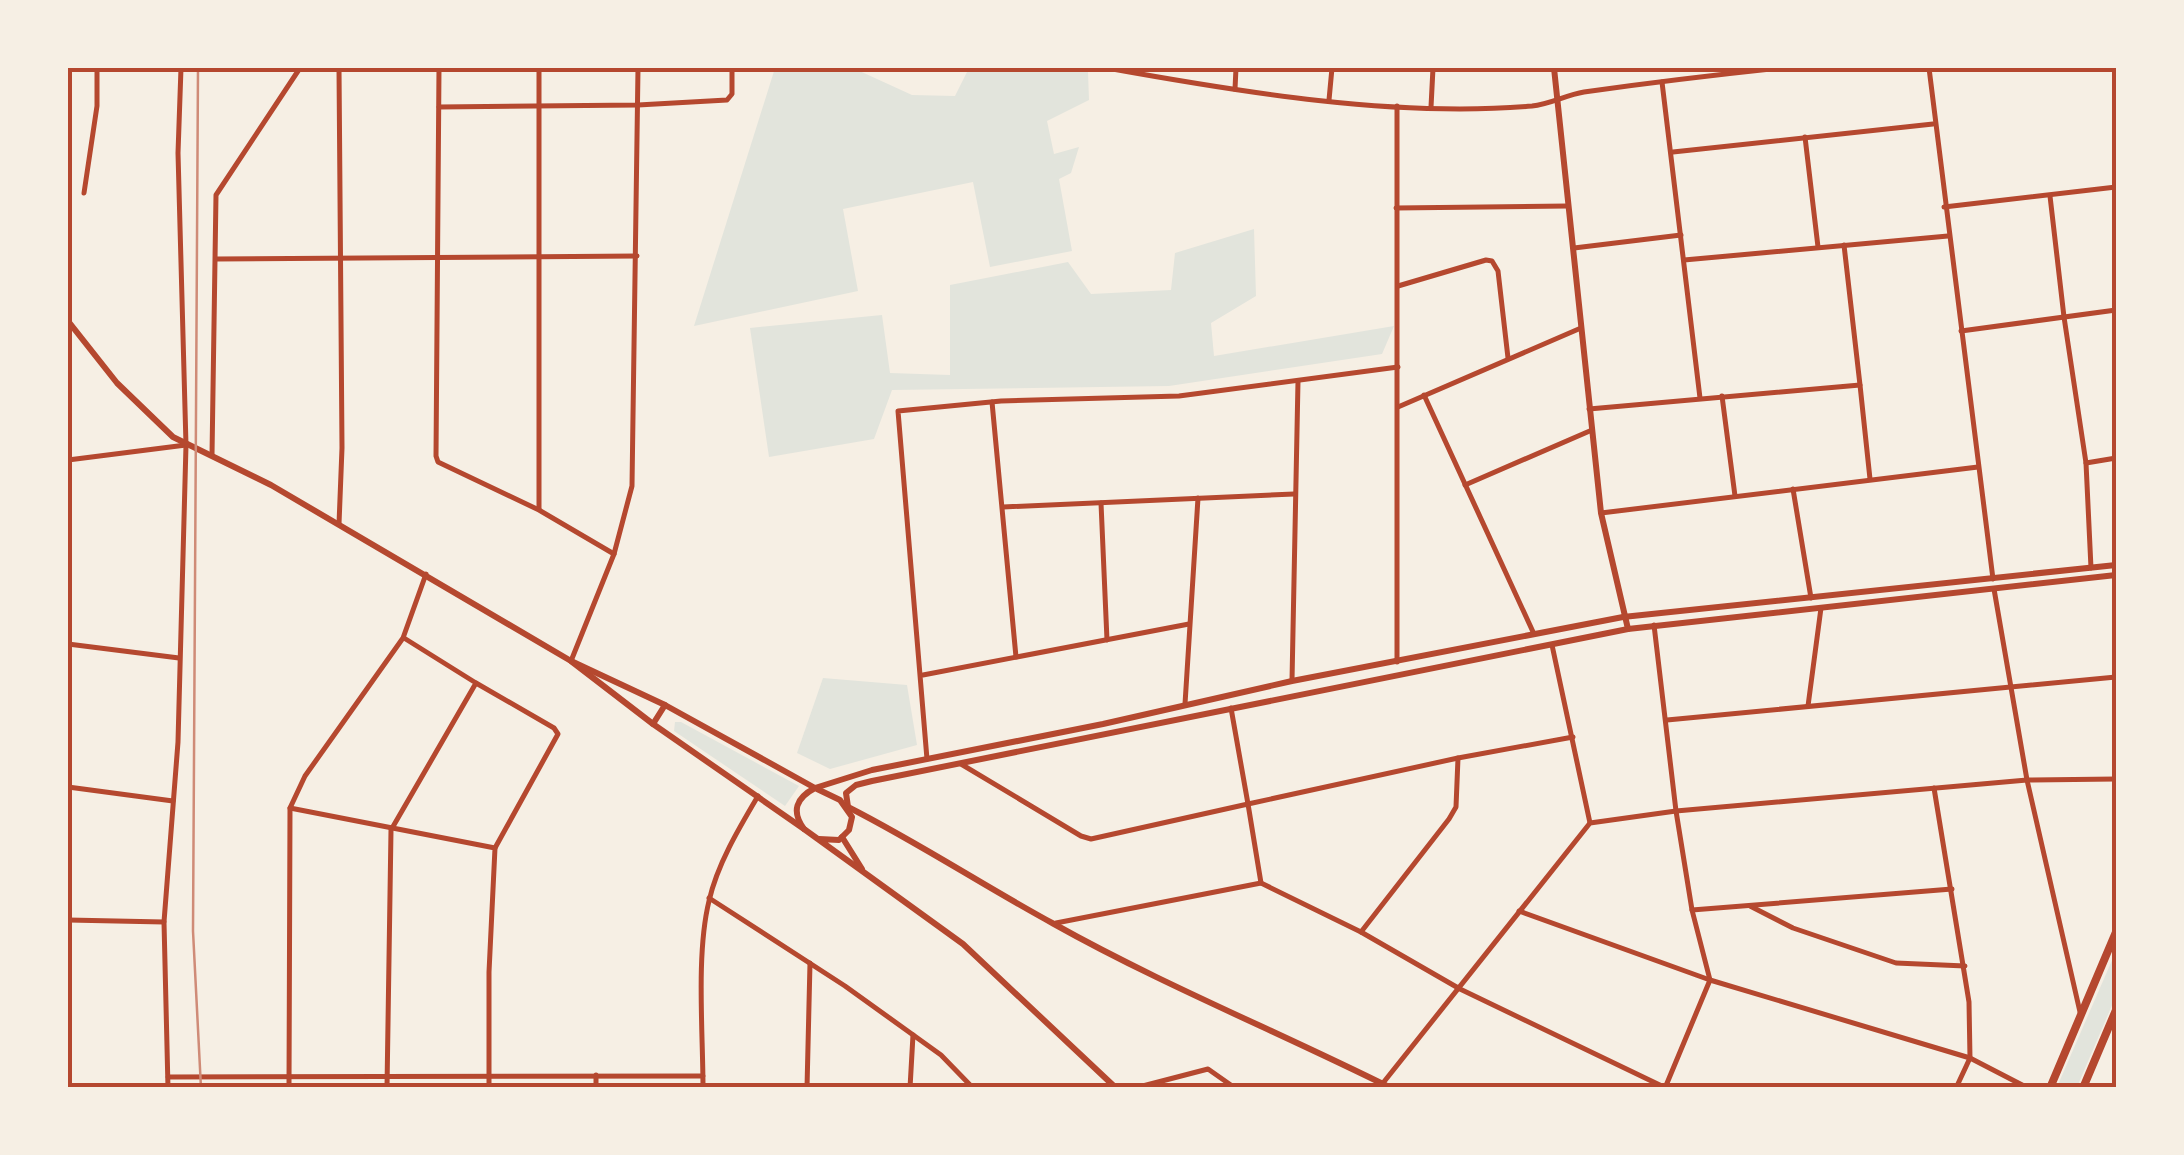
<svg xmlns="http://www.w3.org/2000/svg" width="2184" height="1155" font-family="'Exo 2',sans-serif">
  <rect width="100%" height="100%" fill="#f6efe4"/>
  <g fill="#e2e4dc">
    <path d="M775 68H853L912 95 955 96 969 68 1088 72 1089 100 1047 121 1054 154 1079 147 1071 173 1059 179 1072 251 990 267 973 182 843 209 858 291 694 326Z"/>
    <path d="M1254 229 1256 296 1211 323 1214 356 1394 326 1382 354 1169 386 892 390 874 439 769 457 750 328 882 315 890 373 950 375V285L1068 262 1091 294 1171 290 1175 253Z"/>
    <path d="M823 678 907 685 917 745 830 769 797 753Z"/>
    <path d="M675 722H681L799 786 785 806 674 731Z"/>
    <path d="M2116 951V996L2077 1087H2057Z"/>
  </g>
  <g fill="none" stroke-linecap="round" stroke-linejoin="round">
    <g stroke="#b5482f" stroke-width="5">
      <path d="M439 68 436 456 438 462 539 510 614 554"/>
      <path d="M1107 68C1240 92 1396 118 1532 106 1550 104 1566 95 1584 92 1649 83 1715 75 1781 68"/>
      <path d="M1929 68 1993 579"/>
      <path d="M1662 82 1700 398"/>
      <path d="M1235 89 1236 68"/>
      <path d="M1329 100 1332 68"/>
      <path d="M1397 106V662"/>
      <path d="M439 107 638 105 727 100 732 94V68"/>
      <path d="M1431 107 1433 68"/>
      <path d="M1805 137 1818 247"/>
      <path d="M1673 152 1933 124"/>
      <path d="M84 193 97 106V68"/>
      <path d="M2050 196 2064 317 2086 463 2091 568"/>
      <path d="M1944 207 2116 187"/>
      <path d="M1396 208 1568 206"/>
      <path d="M1844 245 1860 385"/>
      <path d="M1574 248 1681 235"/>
      <path d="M216 259 637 256"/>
      <path d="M1684 260 1948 236"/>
      <path d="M1398 286 1486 260 1492 261 1498 271 1508 358"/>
      <path d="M1961 331 2116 310"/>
      <path d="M1424 395 1534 634"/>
      <path d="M1722 396 1735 496"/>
      <path d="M992 402 1016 657"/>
      <path d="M1398 407 1581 328"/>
      <path d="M1589 409 1860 385 1870 479"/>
      <path d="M212 455 216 195 300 68"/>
      <path d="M68 460 186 445"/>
      <path d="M2086 463 2116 458"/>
      <path d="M1465 485 1592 430"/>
      <path d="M1793 489 1811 598"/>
      <path d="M1101 503 1107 640"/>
      <path d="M1003 507 1294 494"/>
      <path d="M539 509V68"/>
      <path d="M1601 513 1978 467"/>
      <path d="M339 524 342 448 339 68"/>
      <path d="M1994 589 2027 780 2080 1012"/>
      <path d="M1654 625 1676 811 1692 910 1710 980 1665 1088"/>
      <path d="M68 644 179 658"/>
      <path d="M1552 645 1590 823"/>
      <path d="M571 661 614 554 632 486 638 68"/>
      <path d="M923 675 1189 624"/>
      <path d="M1292 681 1298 381"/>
      <path d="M476 683 554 728 558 734 495 848"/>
      <path d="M1185 704 1198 498"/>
      <path d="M1808 706 1821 608"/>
      <path d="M1231 708 1248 804 1458 758 1573 737"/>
      <path d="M1667 720 2116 677"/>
      <path d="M927 759 898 411 1001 401 1179 396 1398 367"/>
      <path d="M961 764 1081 836 1091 839 1248 804 1261 883"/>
      <path d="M68 787 173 801"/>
      <path d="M1934 788 1969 1002 1970 1058 1956 1088"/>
      <path d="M290 808 495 848 489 972V1088"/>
      <path d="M709 898 845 986 941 1055 973 1088"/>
      <path d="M1750 906 1793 928 1896 963 1965 966"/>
      <path d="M1692 910 1952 889"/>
      <path d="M1519 911 1710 980 1970 1058 2028 1088"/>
      <path d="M68 920 164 922"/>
      <path d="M1056 923 1261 883 1361 932 1460 989 1666 1088"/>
      <path d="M1361 932 1449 819 1456 807 1458 758"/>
      <path d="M168 1077 703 1076"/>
      <path d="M1383 1083 1590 823 1676 811 2027 780 2116 779"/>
      <path d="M168 1088 164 922 178 742 186 445 178 153 181 68"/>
      <path d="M289 1088 290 808 305 776 403 638 426 574"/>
      <path d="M387 1088 391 830 476 683 404 638"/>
      <path d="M596 1088V1075"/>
      <path d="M703 1088C703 1032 696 954 709 901 717 865 739 828 758 796"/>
      <path d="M807 1088 810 963"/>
      <path d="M910 1088 913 1035"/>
      <path d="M1135 1088 1208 1069 1235 1088"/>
    </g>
    <g stroke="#b5482f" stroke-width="6">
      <path d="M1554 68 1601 513 1628 629"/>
      <path d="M68 321 117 383 173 437 271 485 571 661 653 724 804 829"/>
      <path d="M571 661 665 705 815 788 872 770 1103 724 1292 681 1623 617 2116 565"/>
      <path d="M653 724 665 705"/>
      <path d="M848 807 846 793 856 785 872 781 1628 629 2116 575"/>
      <path d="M848 807C919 843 984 886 1054 924 1163 985 1279 1032 1391 1088"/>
      <path d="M842 837 862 869"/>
      <path d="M819 839 839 840 849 830 852 817 840 800 815 788C796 798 791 811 804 829L963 944 1116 1088"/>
    </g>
    <g stroke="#b5482f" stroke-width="8">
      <path d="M2050 1088 2116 932"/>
      <path d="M2083 1088 2116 1010"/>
    </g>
    <path stroke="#cf8b77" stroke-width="2.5" d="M198 68 193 931 201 1088"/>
  </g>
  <rect width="2184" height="1155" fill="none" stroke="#f6efe4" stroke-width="140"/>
  <rect x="70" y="70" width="2044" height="1015" fill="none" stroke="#b5482f" stroke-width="4"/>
</svg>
